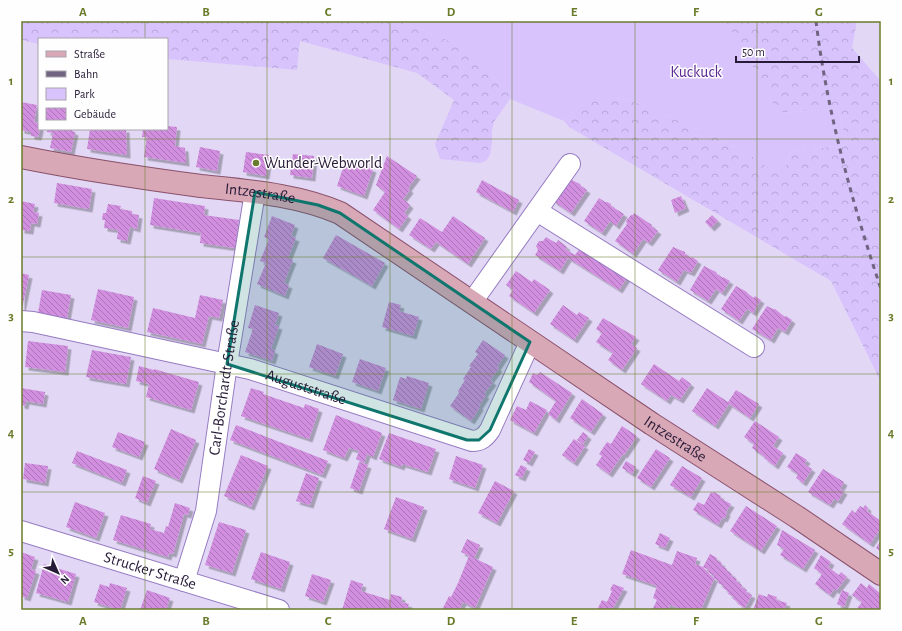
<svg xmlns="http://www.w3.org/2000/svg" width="902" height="631" font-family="'Alegreya Sans',sans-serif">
  <defs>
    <pattern id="forest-crowns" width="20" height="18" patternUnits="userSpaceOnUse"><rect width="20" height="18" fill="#d8c3fd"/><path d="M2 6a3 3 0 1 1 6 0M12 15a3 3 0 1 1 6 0" fill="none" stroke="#b9a7d9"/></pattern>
    <pattern id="building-back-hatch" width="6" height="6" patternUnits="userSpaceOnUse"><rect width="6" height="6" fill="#d28fdf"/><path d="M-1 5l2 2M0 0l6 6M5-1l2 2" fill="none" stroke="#aa74b6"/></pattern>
    <filter id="shadow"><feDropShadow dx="3.5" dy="3.5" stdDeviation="0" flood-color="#0004"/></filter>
  </defs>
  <rect width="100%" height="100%" fill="#e2d8f6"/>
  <g fill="url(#forest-crowns)">
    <path d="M21 21H401L466 48 473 53 508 93 510 99 494 122 492 131V143L490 155 486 161 480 163 440 159 435 144 454 100 417 73 300 41 297 70 167 59V39H39V44L21 40Z"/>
    <path d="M723 21H857L852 48 881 81V382L831 281 569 127 564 121C574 111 585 100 599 98 632 95 663 114 692 127 706 133 722 139 736 147 752 155 767 167 782 177L791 151 847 145 838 109 778 113 736 37Z"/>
  </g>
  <path fill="#d8c3fd" d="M401 21H723L736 36 778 113 838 109 847 145 791 151 782 178C767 167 752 156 736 147 722 139 706 133 692 127 663 114 632 95 600 98 585 100 574 111 564 121L510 99 508 93 473 53 466 48Z"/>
  <g fill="url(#building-back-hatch)" filter="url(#shadow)">
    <path d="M21 102 37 105 34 122 39 123 40 129 38 137 31 136V132L21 130Z"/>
    <path d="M167 126 177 127 175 146 185 148 186 163 144 157 147 137H142L143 129H167Z"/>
    <path d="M48 129H72V131L75 132 71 152 50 148 53 133 47 132Z"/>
    <path d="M90 129H126L127 155 87 149Z"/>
    <path d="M200 147 220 151 217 171 196 167Z"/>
    <path d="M246 152 269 155 266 176 243 172Z"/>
    <path d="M293 154 314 156 312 178 290 175Z"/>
    <path d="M387 156 417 176 408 188 410 190 403 199 410 205 404 213 408 216 399 229 373 210 385 192 376 185Z"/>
    <path d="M346 159 373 169 364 196 337 186Z"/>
    <path d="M568 178 580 184 581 186 587 190 571 213 553 201Z"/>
    <path d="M482 180 519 200 513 212 476 192Z"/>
    <path d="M57 183 92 189 89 209 54 203Z"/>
    <path d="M681 196 686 208 675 213 671 200Z"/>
    <path d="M154 198 205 206 204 215 239 220 235 248 200 243 201 233 150 225Z"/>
    <path d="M599 198 605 202H607L611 204V206L624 214 616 226 610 221 602 233 584 221Z"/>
    <path d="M21 201 35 204 33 212 39 213 37 224 31 223 30 231 21 230Z"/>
    <path d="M108 204 121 206 120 209 132 211V214L139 215 137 229 130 227 127 241 117 239 118 230 104 228 105 220H102L103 213H106Z"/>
    <path d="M634 213 652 225 651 226 658 231 649 243 643 239 633 254 615 241 627 224 626 221 631 215H633Z"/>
    <path d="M712 215 718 221 711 228 705 222Z"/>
    <path d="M272 216 295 225 291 236 296 238 288 258 293 260 284 283 289 285 285 296 257 284 266 263 260 261 269 239 264 237Z"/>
    <path d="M453 216 485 238 468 264 436 242 431 249 409 235 420 218 442 232Z"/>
    <path d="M336 235 385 263 372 286 323 258Z"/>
    <path d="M546 237 556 243 558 240 567 247 565 249 575 255 581 247 628 276 619 290 568 258 560 271 535 255 538 250 536 246 539 241H543Z"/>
    <path d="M673 247 685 252V254L691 258 692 257 698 261 691 273 684 270 677 282 658 270Z"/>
    <path d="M704 266 716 272 717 274 723 278V277L730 281 722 293 716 289 708 301 690 290Z"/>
    <path d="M516 271 532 282 534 279 550 290 534 313 509 296 513 290 506 285Z"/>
    <path d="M21 273 29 275 22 309H21Z"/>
    <path d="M736 286 747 292 748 294 754 298 755 296 761 300 753 313 747 309 739 321 721 309Z"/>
    <path d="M98 289 134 297 128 328 91 320Z"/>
    <path d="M42 290 71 295 67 318 38 313Z"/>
    <path d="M200 295 223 300 219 318 209 316 202 344 147 332 153 308 195 318Z"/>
    <path d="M389 302 401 305 399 311 419 317 413 336 382 327Z"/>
    <path d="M255 305 279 313 275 325 279 326 271 349 275 351 272 361 245 352 253 329 248 328Z"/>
    <path d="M563 305 577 315 579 312 589 318 574 340 550 324Z"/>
    <path d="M767 306 773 309H775L785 317 786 316 792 320 785 332 778 328 771 340 752 329Z"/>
    <path d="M603 318 636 337 631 344 637 348 622 370 608 360 613 353 596 342 602 333 596 329Z"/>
    <path d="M483 340 505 355 497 367 499 368 490 380 493 382 484 394 486 395 479 406 480 407 471 421 450 406 459 393 458 391 465 380 463 379 471 367 469 366 478 354 475 352Z"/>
    <path d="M28 341 68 346 65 372 25 367Z"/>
    <path d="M317 344 343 354 335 376 309 367Z"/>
    <path d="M92 350 131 357 126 384 86 377Z"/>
    <path d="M360 359 386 368 378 391 352 382Z"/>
    <path d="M654 364 679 381 682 377 691 384 680 400 671 395 667 401 641 384Z"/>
    <path d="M139 366 154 370V369L199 382 191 410 146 397 149 384 136 381Z"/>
    <path d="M540 372 572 393 556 420 548 414 556 401 529 382 533 373 537 375Z"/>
    <path d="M407 376 429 383 421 409 393 400 400 377 406 379Z"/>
    <path d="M21 388 45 392 43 404 26 401 25 406 21 405Z"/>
    <path d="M251 388 264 392 263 394 304 408 305 404 319 409 309 439 241 416Z"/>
    <path d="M707 388 728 402 736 390 759 404 750 418 729 404 715 426 692 411Z"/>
    <path d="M582 399 603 414 591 432 570 418Z"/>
    <path d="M530 401 547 410 534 433 510 420 517 406 526 410Z"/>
    <path d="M336 415 382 433 373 457 367 454 364 463 356 459 359 451 349 448 344 458 323 450Z"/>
    <path d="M755 421 779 437 773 446 783 453 775 466 764 458 765 457 752 448 754 444 744 437Z"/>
    <path d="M236 425 328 461 322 475 230 440Z"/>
    <path d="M622 426 637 436 624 455 623 454 609 474 596 465 602 456 599 454 607 442 611 444Z"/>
    <path d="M171 429 196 440 179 480 154 469Z"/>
    <path d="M118 432 145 442 139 457 112 447Z"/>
    <path d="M583 432 588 436 583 444 577 440Z"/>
    <path d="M389 433 436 449 428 472 402 464 401 467 379 459Z"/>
    <path d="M574 439 585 446 574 463 562 455Z"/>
    <path d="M529 449 535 452 529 463 523 460Z"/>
    <path d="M656 449 670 458 651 487 637 478Z"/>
    <path d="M77 451 127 470 122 483 72 463Z"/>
    <path d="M796 453 807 460 804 464 812 469 803 483 796 478 798 474 787 467Z"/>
    <path d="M241 455 268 466 251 507 224 496Z"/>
    <path d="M456 456 483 465 475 488 449 479Z"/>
    <path d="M626 461 636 467 632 474 622 468Z"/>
    <path d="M359 462 368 465 359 491 350 488Z"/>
    <path d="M25 463 48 466 45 483 23 479Z"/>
    <path d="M521 465 527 468 522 478 515 475Z"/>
    <path d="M682 466 702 478 691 497 670 485Z"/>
    <path d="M823 469 844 482 840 489 844 491 838 501 834 499 830 505 808 492Z"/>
    <path d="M306 473 319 478 310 505 296 501Z"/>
    <path d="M143 476 156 481 147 503 135 498Z"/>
    <path d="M495 481 514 491 497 523 478 513Z"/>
    <path d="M711 492 713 493 714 492 721 496 720 498 731 504 726 512 727 513 724 519 722 518 718 525 693 510 698 502 704 505Z"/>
    <path d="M396 497 424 507 412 539 384 529Z"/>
    <path d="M75 502 105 513 96 538 66 527Z"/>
    <path d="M175 503 190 508 188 515 184 514 173 554 169 553 168 557 113 540 121 515 151 524 150 529 164 533 166 526 168 527Z"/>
    <path d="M865 505 868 508 867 511 881 521V528L870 544 842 524 852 510 855 513 860 506 863 508Z"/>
    <path d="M746 506 777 526 761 551 730 531Z"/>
    <path d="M219 522 246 530 232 573 205 565Z"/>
    <path d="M782 530 815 550 803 569 780 555 784 549 777 545Z"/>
    <path d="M660 533 670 538 665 548 655 544Z"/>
    <path d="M467 539 480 545 474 558 493 567 475 608 463 602 459 610H442L449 596 451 597 458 583 469 556 461 552Z"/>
    <path d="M881 540V552L876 548Z"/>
    <path d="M631 550 672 565 677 551 697 558 695 564 703 567 710 554 717 558 716 560 722 563 721 565 727 569 726 570 732 574 731 576 737 579 736 581 742 585 741 587 747 590 746 592 752 595 745 608 738 604 739 603 733 599 734 597 728 594 729 592 723 588 724 586 718 583 719 581 713 578 714 576 708 572 709 570 703 567 714 579 701 610H684L670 605 668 610H652L657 600 653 598 657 586 622 574Z"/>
    <path d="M21 552 35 557 31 569 36 571 27 598 21 596Z"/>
    <path d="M261 552 290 562 281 589 251 579Z"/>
    <path d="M821 555 831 562 828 567 839 575 841 572 847 577 836 591 834 589 830 595 815 584 822 574 814 568Z"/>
    <path d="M44 564 76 574 68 602 36 593Z"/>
    <path d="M312 574 331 580 323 602 305 596Z"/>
    <path d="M351 580 363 584 361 591 390 600 391 594 402 597 401 602 409 604 407 610H342Z"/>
    <path d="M110 583 127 588 120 610 94 602 100 584 109 587Z"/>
    <path d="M861 583 867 588 869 584 881 594V610H856L862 602 852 595Z"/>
    <path d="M613 584 624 588 612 610H597L602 600 607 602 612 591 610 590Z"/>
    <path d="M147 590 170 598 166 610H140Z"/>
    <path d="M842 590 849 593 844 607 837 604Z"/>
    <path d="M759 594 767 597 768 594 777 597 776 600 787 603 784 610H753Z"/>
  </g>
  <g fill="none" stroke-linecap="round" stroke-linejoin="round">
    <defs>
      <g id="minor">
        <path d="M537 211 754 347"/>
        <path d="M472 302 570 164"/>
        <path id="s1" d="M21 321 33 322 250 369 472 441C481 441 485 437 490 430L530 342"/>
        <path id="s2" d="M21 531 279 610"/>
        <path id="s3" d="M184 581 206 511 227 364 255 192"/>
      </g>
      <g id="major">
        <path id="s4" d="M21 157C80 169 141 178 201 186 247 191 296 194 340 213L652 424 797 517 881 574"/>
      </g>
    </defs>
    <use href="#minor" stroke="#967bc1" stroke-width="22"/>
    <use href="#major" stroke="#8a516b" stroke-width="24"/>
    <use href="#minor" stroke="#fff" stroke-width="20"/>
    <use href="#major" stroke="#d9a8b7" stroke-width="22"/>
    <path stroke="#706481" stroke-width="3" stroke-dasharray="5 5" stroke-linecap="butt" d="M816 21C827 112 852 202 881 289"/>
  </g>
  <path fill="#0f766e" fill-opacity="0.2" stroke="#0f766e" stroke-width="3" stroke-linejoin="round" d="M255 192 318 205 340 213 530 342 490 430 479 440H467L227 364Z"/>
  <path fill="none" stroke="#6a7c2b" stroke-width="1" stroke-opacity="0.55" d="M145 21V39M267 21V610M390 21V610M512 21V610M635 21V610M757 21V610M145 129V610M21 139H881M21 257H881M21 374H881M21 492H881"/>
  <circle fill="#6a7c2b" stroke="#fefefe" stroke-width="1.5" cx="256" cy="163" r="4"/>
  <g text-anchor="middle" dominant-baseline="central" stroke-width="3" stroke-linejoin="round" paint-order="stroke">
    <g font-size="16" fill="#5c2a93" stroke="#fefefe">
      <text x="696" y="72">Kuckuck</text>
    </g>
    <g font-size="16" fill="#271b37" stroke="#fefefe" text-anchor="start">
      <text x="264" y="163">Wunder-Webworld</text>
    </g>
    <g font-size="16" fill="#271b37" stroke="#fefefe">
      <text stroke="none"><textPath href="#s4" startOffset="242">Intzestraße</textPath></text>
      <text stroke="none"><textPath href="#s1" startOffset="293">Auguststraße</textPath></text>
      <text stroke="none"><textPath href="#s3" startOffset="198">Carl-Borchardt-Straße</textPath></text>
      <text stroke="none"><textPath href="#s4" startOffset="729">Intzestraße</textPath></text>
      <text stroke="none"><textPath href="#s2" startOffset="135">Strucker Straße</textPath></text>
    </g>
  </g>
  <rect width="902" height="631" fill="none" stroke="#fefefe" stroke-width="44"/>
  <rect x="38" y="38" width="130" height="92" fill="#fefefe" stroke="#a8a3ae"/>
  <rect x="46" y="51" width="20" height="6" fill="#d9a8b7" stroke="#a8a3ae"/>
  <text x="74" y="58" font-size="12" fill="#271b37">Straße</text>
  <rect x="46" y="71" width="20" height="6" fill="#706481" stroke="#a8a3ae"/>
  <text x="74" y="78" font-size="12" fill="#271b37">Bahn</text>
  <rect x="46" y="88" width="20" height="12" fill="#d8c3fd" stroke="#a8a3ae"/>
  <text x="74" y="98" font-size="12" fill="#271b37">Park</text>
  <rect x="46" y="108" width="20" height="12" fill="url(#building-back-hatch)" stroke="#a8a3ae"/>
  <text x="74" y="118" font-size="12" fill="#271b37">Gebäude</text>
  <g transform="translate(58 573) rotate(135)" stroke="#fefefe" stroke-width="3" paint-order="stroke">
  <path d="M0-3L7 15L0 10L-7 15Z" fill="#271b37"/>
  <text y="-6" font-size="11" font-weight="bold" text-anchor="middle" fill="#271b37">N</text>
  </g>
  <path d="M736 56v6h123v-6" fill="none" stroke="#271b37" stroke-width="2"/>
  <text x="742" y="56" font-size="12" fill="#271b37" stroke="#fefefe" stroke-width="3" paint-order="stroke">50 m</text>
  <rect x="22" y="22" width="858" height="587" fill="none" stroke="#6a7c2b" stroke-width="1.5"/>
  <g font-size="13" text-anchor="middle" font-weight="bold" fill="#6a7c2b">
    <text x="83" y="16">A</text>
    <text x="206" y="16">B</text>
    <text x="328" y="16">C</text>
    <text x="451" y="16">D</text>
    <text x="574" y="16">E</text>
    <text x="696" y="16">F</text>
    <text x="819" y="16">G</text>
    <text x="11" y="85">1</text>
    <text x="891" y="85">1</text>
    <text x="11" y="203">2</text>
    <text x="891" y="203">2</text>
    <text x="11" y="320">3</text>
    <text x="891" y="320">3</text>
    <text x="11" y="437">4</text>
    <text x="891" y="437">4</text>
    <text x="11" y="555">5</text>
    <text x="891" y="555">5</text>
    <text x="83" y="625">A</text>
    <text x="206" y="625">B</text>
    <text x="328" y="625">C</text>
    <text x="451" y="625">D</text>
    <text x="574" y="625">E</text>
    <text x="696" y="625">F</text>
    <text x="819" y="625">G</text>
  </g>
</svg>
